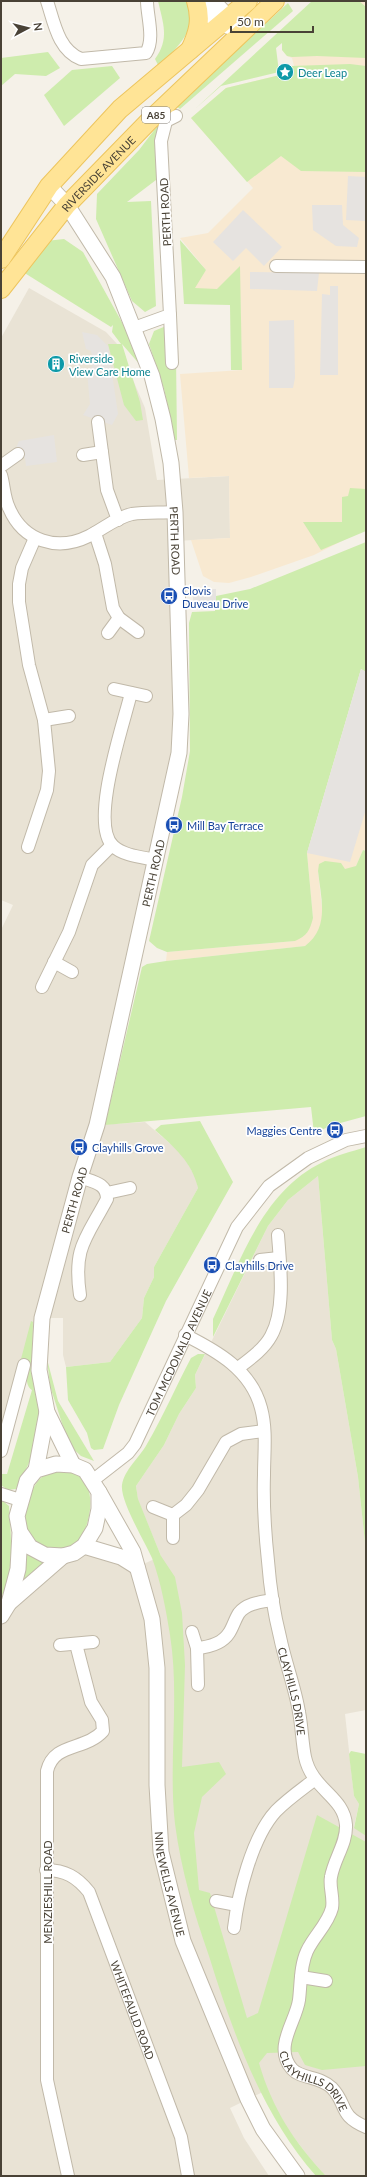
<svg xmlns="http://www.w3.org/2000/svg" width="367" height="2177" font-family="Lato,sans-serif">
  <rect width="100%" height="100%" fill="#f5f1e8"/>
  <g fill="#e9e3d5">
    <path d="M29 288 106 332 118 345 145 408 157 480 229 476 230 538 176 541 181 714 97 1125 145 1122 182 1154 196 1178 198 1188 154 1267V1277L144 1298 142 1318 110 1362 66 1367 63 1355V1318H42L39 1370 24 1365 1 1451V930L13 905 1 900V338Z"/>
    <path d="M318 1176 332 1340 336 1349 358 1477 366 1552V1710L345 1714 354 1796 359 1804 354 1827 366 1836V2176H326L312 2161 286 2127 267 2090 230 2108 244 2138 269 2176H1V1616L84 1546 137 1567 161 1556 138 1500 136 1486 164 1445 179 1414 196 1388 195 1375 268 1226 288 1200Z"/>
  </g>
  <g fill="#f8e9d1">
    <path d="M330 1H366V529L314 555 251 577 229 583 214 582 203 576 191 540 230 538 229 476 189 478 180 374 242 370 240 292 184 293 206 270 180 238 208 233 253 188 191 118 226 88 280 75 294 66 292 58 287 56 282 50Z"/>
    <path d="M366 672V851L363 850 356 866 352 869 318 871 323 918 320 929 312 941 305 946 166 961 167 952 295 941 313 918 307 853Z"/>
  </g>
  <g fill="#ceecad">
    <path d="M158 1H189C202 26 174 50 159 67L155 59C170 39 163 23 158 1Z"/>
    <path d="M312 1H359L366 7V58L317 56 292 57 287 56 282 50V43L276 48 279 72 221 86 195 109Z"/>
    <path d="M288 3 293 11 180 109 176 106Z"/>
    <path d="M48 52 60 68 46 76 15 74 1 86V58Z"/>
    <path d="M350 64 366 66V172L301 171 281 156 247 182 191 118 226 88 280 75 291 66Z"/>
    <path d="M112 66 120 78 64 126 44 95 72 70Z"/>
    <path d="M172 107 157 133 156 180 127 202 151 201 156 306 145 312 132 301 96 219 97 194 139 150Z"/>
    <path d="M64 239 83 252 129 335 141 366 122 344 140 402 143 420 136 421 124 405 108 344H121L112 332 113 325 111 327 23 272 46 241Z"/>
    <path d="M180 240 206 270 195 288 217 289 240 266 242 370H231L230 305 184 304Z"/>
    <path d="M166 326 176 356 177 440H175L164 389 149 344 154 331Z"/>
    <path d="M350 488 366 489V531L321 550 303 522H342V497L348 496Z"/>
    <path d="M366 542V672L361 669 307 853 313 918C310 930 307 936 295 941L167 952 157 948 149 941 182 797 190 751 189 623 192 612 215 611 216 596 250 589Z"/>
    <path d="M363 850 366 851V1116L333 1125 314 1133 311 1107 105 1125 142 967 147 964 166 961 305 946C330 927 321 899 318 871L319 864 325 861 341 863 345 869 356 866Z"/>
    <path d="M200 1121 233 1182 166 1301 119 1405 103 1449 94 1450 91 1448 87 1433 68 1400 66 1367 110 1362 142 1318 144 1298 154 1277V1267L198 1188C192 1162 174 1147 155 1130L161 1125Z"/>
    <path d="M366 1147V1552L358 1477 336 1349 332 1340 318 1176 288 1200 268 1226 213 1337V1319C240 1262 262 1191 323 1162 336 1155 351 1152 366 1147Z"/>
    <path d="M31 1321 33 1322 32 1368 40 1409 38 1431 32 1457 16 1489 8 1490 1 1485V1474H7L32 1390C22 1383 31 1371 26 1361L21 1359Z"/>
    <path d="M198 1354H205L195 1375 196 1388 179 1414 164 1445 136 1486 138 1499 161 1556 175 1577 182 1613 185 1665 182 1767 219 1762 226 1774 202 1797 194 1833 199 1890 210 1893 247 2018 258 2013 317 1815 366 1842V2066L322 2070 305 2065 298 2052 267 2053 259 2063C272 2108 294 2142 326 2176H316C262 2115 233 2033 209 1956 194 1913 181 1870 175 1824 168 1762 180 1698 170 1635 166 1610 161 1582 152 1558 145 1542 120 1501 122 1485 124 1470 140 1457 147 1444 163 1417 176 1386 191 1358Z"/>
    <path d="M47 1359 58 1401 94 1461 81 1456 69 1445 50 1386Z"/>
    <path d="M59 1471C64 1472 72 1472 77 1475 97 1486 91 1520 82 1536 74 1550 50 1553 38 1543 35 1541 33 1537 30 1534 19 1519 29 1488 42 1477 46 1474 54 1473 59 1471Z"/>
    <path d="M3 1501 9 1506C11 1537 15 1569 1 1598V1502Z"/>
    <path d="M25 1553 46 1564 19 1584Z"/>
    <path d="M351 1751 366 1754V1836L354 1828 359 1804 354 1796 349 1754Z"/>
  </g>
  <g fill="#e6e3e0">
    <path d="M348 176 366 177V221L346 220Z"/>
    <path d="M312 205H342L343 225 359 238 357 247 336 246 313 230Z"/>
    <path d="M243 210 282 247 264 266 246 248 233 261 213 242Z"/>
    <path d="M250 272 319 273 317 291 250 289Z"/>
    <path d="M330 286H338V375H320L322 294 330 295Z"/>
    <path d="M294 320 295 378 293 388H269V321Z"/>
    <path d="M82 332 97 335 108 346 118 414 112 425 83 415 90 404 87 372 93 365 91 351 86 349Z"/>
    <path d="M54 435 57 462 26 466 25 458H20L15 450 19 441Z"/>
    <rect x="193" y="589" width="23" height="13"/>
    <path d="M361 669 366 672V809L350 862 307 853Z"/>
  </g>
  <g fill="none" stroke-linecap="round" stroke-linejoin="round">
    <defs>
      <g id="minor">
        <path d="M47 1C54 22 58 50 81 59L146 53C155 39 147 16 147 1"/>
        <path d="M276 266 366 267"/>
        <path d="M170 315 172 363"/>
        <path d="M134 328 170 315 161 141 166 121 176 116"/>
        <path d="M98 422 107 490 118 520"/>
        <path d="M83 455 102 452"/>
        <path d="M1 466 18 454"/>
        <path d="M1 475C4 485 4 498 9 508 23 541 57 552 89 536 103 529 117 517 132 514 146 512 161 513 175 512"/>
        <path d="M95 533 105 564 113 608 119 618 138 632"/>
        <path d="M108 633 119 618"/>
        <path d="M114 689 146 696"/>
        <path d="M131 693C124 723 89 823 113 846 124 856 142 857 156 860"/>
        <path d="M44 720 69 716"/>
        <path d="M28 847 47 790 49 771 44 720 29 665 19 602V584L22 568 35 538"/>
        <path d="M54 962 72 972"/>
        <path d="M42 987 69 932 92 865 112 845"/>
        <path d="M80 1177C93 1182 107 1183 107 1199 86 1239 73 1247 80 1295"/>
        <path d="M107 1193 130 1188"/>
        <path d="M260 1260 279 1258"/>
        <path id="s1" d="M185 1335C217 1351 251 1370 261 1408 267 1430 264 1453 264 1475 263 1504 265 1533 268 1561 270 1587 274 1613 280 1637 285 1662 295 1687 299 1712 302 1727 302 1742 305 1757 312 1790 344 1796 346 1825 347 1843 334 1859 331 1877 329 1887 334 1897 332 1908 328 1924 314 1936 307 1951 300 1966 301 1984 299 2000 296 2022 273 2047 292 2069 301 2079 320 2076 332 2088 348 2105 338 2115 366 2127"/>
        <path d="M238 1368C250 1359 264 1349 271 1336 286 1309 280 1264 278 1235"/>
        <path d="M1 1451 24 1365"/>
        <path id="s2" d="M92 1481 128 1453 135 1444 237 1227 269 1186 308 1158 346 1140 366 1136"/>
        <path d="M1 1494 20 1500"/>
        <path d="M153 1507 173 1515V1538"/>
        <path d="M173 1515 186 1505 198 1490 226 1442 241 1434 264 1431"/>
        <path d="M192 1632 197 1648 198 1685"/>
        <path d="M60 1645 93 1642"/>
        <path d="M197 1648C209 1647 222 1644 229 1633 233 1627 235 1619 239 1613 247 1603 261 1602 273 1600"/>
        <path id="s3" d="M46 1870C65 1870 77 1877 89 1892L181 2137 188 2176"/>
        <path d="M216 1901 237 1905"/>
        <path d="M234 1928C238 1894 252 1837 276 1811 288 1799 301 1790 314 1780"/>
        <path d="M301 1977 326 1981"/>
        <path d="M68 2176 47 2080V1771C54 1742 85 1751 103 1731L102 1720 91 1702 76 1644"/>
      </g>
      <g id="tertiary">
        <path d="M199 1C214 21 221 30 248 27"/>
        <path d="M213 1 229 18 232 27"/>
        <path id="s4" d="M49 186 67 205 113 277 152 376 163 419 171 463 175 512 181 714 179 753 97 1125 80 1177 42 1318 39 1370 47 1412 73 1465"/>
        <path d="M36 1470 47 1412"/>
        <path id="s5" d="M99 1492 133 1552 152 1619 157 1668V1785L161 1852 183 1941 248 2099 263 2129 297 2176"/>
        <path d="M84 1546 121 1557 137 1567"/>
        <path d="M9 1603 63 1556"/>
        <path d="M1 1616 9 1603 18 1569 20 1532 17 1516 27 1481 36 1470 56 1464 73 1465 85 1470 99 1492V1509L95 1528 84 1546 74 1553 63 1556 45 1555 30 1547 20 1532"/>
      </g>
      <g id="primary">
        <path d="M190 50C198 33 202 20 196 1"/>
        <path d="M1 259 49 186 120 109 248 1"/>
        <path id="s6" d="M1 289 67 205 149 121 275 1"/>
      </g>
    </defs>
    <use href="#minor" stroke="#c1b9a9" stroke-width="14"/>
    <use href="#tertiary" stroke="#c1b9a9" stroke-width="17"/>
    <use href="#primary" stroke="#edc55e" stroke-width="20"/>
    <use href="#minor" stroke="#fff" stroke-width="12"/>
    <use href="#tertiary" stroke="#fff" stroke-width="15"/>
    <use href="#primary" stroke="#ffe496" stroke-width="18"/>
  </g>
  <defs>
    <symbol id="sight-disc" viewBox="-11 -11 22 22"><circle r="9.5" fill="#0f9aa8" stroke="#fff"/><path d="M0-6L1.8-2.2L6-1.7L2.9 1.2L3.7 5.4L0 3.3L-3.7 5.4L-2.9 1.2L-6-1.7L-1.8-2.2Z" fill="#fff"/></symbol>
    <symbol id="building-disc" viewBox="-11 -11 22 22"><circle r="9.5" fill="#0f9aa8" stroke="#fff"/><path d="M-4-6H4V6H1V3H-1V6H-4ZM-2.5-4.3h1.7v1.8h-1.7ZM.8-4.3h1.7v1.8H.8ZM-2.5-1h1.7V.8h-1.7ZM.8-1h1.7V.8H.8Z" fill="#fff"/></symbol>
    <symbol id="bus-disc" viewBox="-11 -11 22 22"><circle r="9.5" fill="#1a4fb4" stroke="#fff"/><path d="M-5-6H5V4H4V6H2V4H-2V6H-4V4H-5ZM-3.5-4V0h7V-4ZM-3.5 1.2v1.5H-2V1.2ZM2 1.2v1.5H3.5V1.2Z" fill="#fff"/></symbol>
  </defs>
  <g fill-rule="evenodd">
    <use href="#sight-disc" x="275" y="62" width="20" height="20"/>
    <use href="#building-disc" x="46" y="354" width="20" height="20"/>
    <use href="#bus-disc" x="159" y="586" width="20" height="20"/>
    <use href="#bus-disc" x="164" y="815" width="20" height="20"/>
    <use href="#bus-disc" x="325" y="1120" width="20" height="20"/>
    <use href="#bus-disc" x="69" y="1137" width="20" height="20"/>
    <use href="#bus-disc" x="202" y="1255" width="20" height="20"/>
  </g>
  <g text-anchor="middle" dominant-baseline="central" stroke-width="3.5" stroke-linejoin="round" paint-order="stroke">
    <rect fill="#fff" stroke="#807b72" stroke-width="1" x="142" y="107" width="28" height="16" rx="3"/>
    <g font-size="10" font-weight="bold" fill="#494236">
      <text x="156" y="115">A85</text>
    </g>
    <g font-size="11" fill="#0d838f" stroke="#fff" text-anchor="start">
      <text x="298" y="72">Deer Leap</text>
      <text x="69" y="358">Riverside<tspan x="69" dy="13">View Care Home</tspan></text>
    </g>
    <g font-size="11" fill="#494236" stroke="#fff">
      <text stroke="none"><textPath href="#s6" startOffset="151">RIVERSIDE AVENUE</textPath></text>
      <text transform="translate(165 212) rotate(-93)">PERTH ROAD</text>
      <text stroke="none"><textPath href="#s4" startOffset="385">PERTH ROAD</textPath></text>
      <text transform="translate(153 873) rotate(-77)">PERTH ROAD</text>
      <text transform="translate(74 1200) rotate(-74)">PERTH ROAD</text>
      <text stroke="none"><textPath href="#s2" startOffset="158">TOM MCDONALD AVENUE</textPath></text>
      <text stroke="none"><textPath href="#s1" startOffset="395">CLAYHILLS DRIVE</textPath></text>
      <text stroke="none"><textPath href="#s5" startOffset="405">NINEWELLS AVENUE</textPath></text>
      <text transform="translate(47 1892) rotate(-90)">MENZIESHILL ROAD</text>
      <text stroke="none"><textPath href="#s3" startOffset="176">WHITEFAULD ROAD</textPath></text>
      <text stroke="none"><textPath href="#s1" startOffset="827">CLAYHILLS DRIVE</textPath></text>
    </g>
    <g font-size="11" fill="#164399" stroke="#fff" text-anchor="start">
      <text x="182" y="590">Clovis<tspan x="182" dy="13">Duveau Drive</tspan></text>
      <text x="187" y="825">Mill Bay Terrace</text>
      <text x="322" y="1130" text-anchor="end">Maggies Centre</text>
      <text x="92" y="1147">Clayhills Grove</text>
      <text x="225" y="1265">Clayhills Drive</text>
    </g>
  </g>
  <rect width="367" height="2177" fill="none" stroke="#494236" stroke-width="4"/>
  <g transform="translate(28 28) rotate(83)" stroke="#ffffff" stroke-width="3" paint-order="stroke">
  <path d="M0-3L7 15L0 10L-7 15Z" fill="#494236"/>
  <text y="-6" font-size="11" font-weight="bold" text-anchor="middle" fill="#494236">N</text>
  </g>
  <path d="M231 26v6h82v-6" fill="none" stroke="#494236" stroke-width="2"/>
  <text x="237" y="26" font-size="12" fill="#494236" stroke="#ffffff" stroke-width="3" paint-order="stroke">50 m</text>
</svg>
